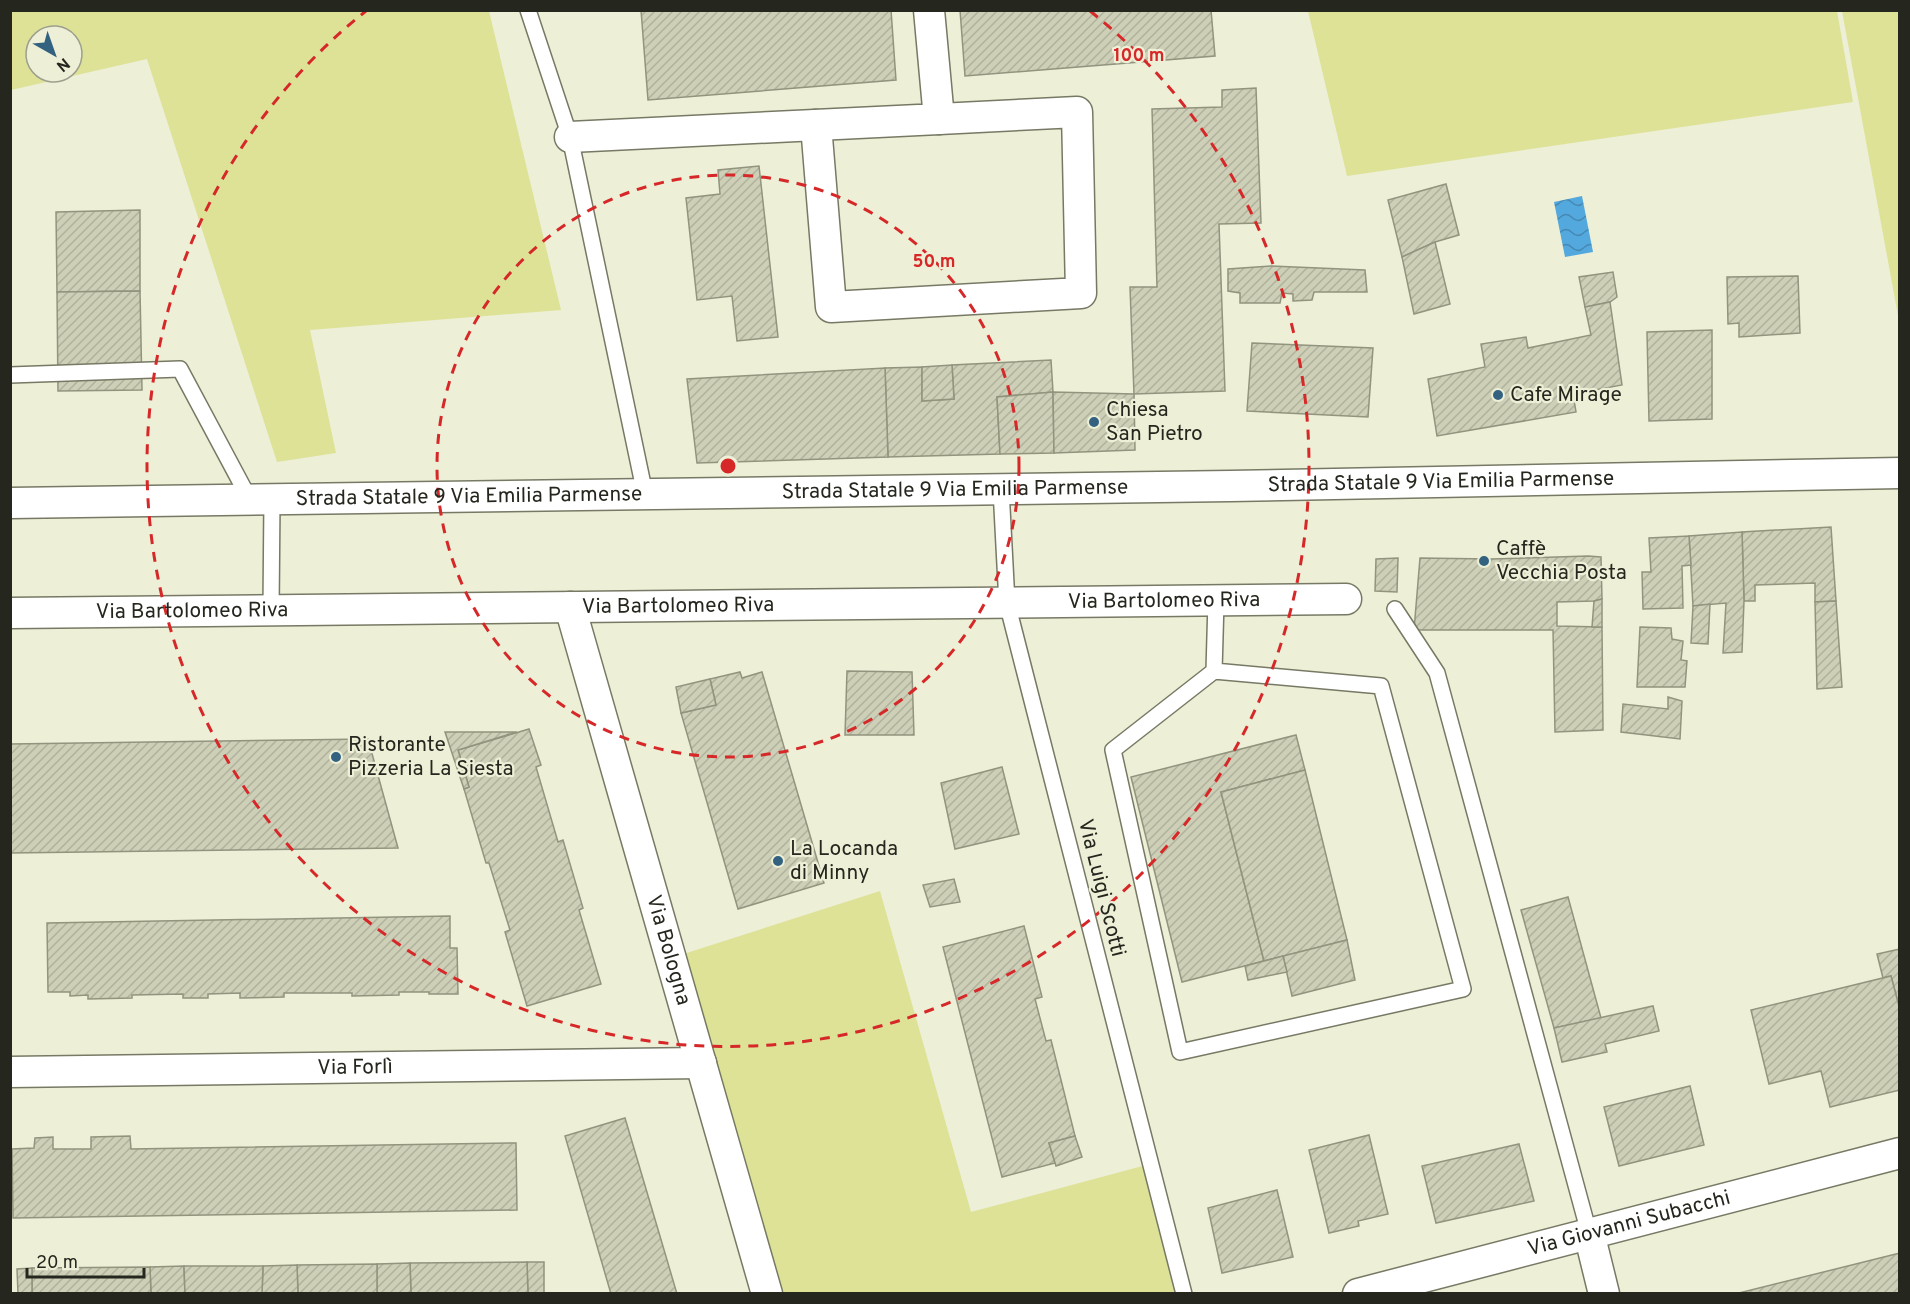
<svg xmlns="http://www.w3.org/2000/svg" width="1910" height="1304" font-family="Overpass,sans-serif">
  <defs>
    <pattern id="water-waves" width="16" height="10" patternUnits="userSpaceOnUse" patternTransform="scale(1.5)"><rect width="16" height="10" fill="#53a8de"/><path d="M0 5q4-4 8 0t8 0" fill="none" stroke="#4589b3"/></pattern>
    <pattern id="building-hatch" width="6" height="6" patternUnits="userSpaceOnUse" patternTransform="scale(1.5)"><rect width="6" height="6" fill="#cdcfb7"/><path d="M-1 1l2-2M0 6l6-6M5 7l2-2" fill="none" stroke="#b0b29d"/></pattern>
  </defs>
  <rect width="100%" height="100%" fill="#edefd7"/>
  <g fill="#dde297" fill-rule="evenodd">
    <path d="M10 11H489L561 310 310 330 336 453 277 462 147 59 11 90ZM36 36H72V72H36Z"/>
    <path d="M1308 11H1837L1853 102 1347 176Z"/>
    <path d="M1842 11H1899V321Z"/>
    <path d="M880 891 971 1212 1150 1164 1184 1293H771L671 958Z"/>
  </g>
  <path fill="url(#water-waves)" d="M1582 196 1593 252 1565 257 1554 202Z"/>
  <g fill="url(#building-hatch)" stroke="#92947e" stroke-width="1.5">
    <path d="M641 10H891L896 80 648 100Z"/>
    <path d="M960 10H1211L1215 56 965 76Z"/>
    <path d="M1256 88 1261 223 1219 224 1225 391 1134 394 1130 287H1157L1152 109 1222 107V90Z"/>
    <path d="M759 166 778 337 737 341 732 296 697 300 686 198 720 194 718 170Z"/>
    <path d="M1446 184 1459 235 1435 242 1402 257 1388 200Z"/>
    <path d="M140 210V291L57 292 56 212Z"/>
    <path d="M1435 242 1450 304 1414 314 1402 257Z"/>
    <path d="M1271 266 1365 270 1367 292H1314L1312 300 1293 301V294L1282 293 1280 303H1240V293L1228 291V269Z"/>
    <path d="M1613 272 1617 297 1610 302 1585 307 1579 277Z"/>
    <path d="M1798 276 1800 333 1739 337V323L1728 324 1727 277Z"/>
    <path d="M140 291 142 390 58 391 57 292Z"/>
    <path d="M1610 302 1622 385 1573 394 1576 412 1437 436 1428 379 1485 367 1481 344 1526 337 1528 348 1591 335 1585 307Z"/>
    <path d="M1712 330V419L1649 421 1647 332Z"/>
    <path d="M1252 343 1373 348 1368 417 1247 411Z"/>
    <path d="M1051 360 1053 392 997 397 1000 454 888 457 885 368 922 367V401L954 399 952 365Z"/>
    <path d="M952 365 954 399 922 401V367Z"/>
    <path d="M885 368 888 457 697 463 687 379Z"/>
    <path d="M1053 392 1054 453 1000 454 997 397Z"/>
    <path d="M1053 392 1134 394 1135 450 1054 453Z"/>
    <path d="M1831 527 1836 601 1815 602V583L1755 585V601H1744L1742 532Z"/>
    <path d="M1742 532 1744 601 1742 652 1723 653 1726 603 1693 606 1689 536Z"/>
    <path d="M1689 536 1691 565 1682 566 1683 608 1643 609 1642 572H1651L1649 538Z"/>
    <path d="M1588 556 1601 557 1602 599 1594 601 1557 602V626L1602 627 1603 730 1555 732 1553 630H1414L1420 558 1491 559Z"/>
    <path d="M1398 558 1397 592 1375 591 1376 559Z"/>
    <path d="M1602 599V627H1592L1594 601Z"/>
    <path d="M1836 601 1842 687 1817 689 1815 602Z"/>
    <path d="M1710 604 1708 644 1691 643 1693 606Z"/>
    <path d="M1640 627 1671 628 1672 639 1683 641 1681 660 1687 661 1685 687H1637Z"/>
    <path d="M847 671 912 672 914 735H845Z"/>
    <path d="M740 672 742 678 762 672 824 883 738 909 681 713 716 705 710 679Z"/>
    <path d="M710 679 716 705 681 713 676 687Z"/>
    <path d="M1668 697 1682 701 1680 739 1621 732 1623 704 1668 709Z"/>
    <path d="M529 729 541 765 536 767 558 842 563 840 583 908 579 910 601 984 527 1006 505 932 510 930 489 863H486L464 789 469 787 458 750Z"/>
    <path d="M445 732H517L458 750 469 787 464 789Z"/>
    <path d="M1296 735 1305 770 1221 792 1264 961 1182 982 1131 777Z"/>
    <path d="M368 739 398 848 10 853V744Z"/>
    <path d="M1002 767 1019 834 955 849 941 783Z"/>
    <path d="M1305 770 1347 940 1264 961 1221 792Z"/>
    <path d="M954 879 960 902 930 907 923 885Z"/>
    <path d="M1568 897 1601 1018 1554 1028 1521 910Z"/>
    <path d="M450 916V948H457L458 994H429V992H399V995L352 996V993H284V997L240 998V993L208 994V998H183V994L132 995V998L88 999V995L70 996V992H48L47 923Z"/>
    <path d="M1024 926 1042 997 1035 999 1046 1041 1051 1040 1075 1136 1049 1143 1055 1163 1002 1177 943 947Z"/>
    <path d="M1347 940 1355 980 1292 996 1283 956Z"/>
    <path d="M1900 949V1010L1891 976 1883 978 1877 954Z"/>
    <path d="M1283 956 1287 972 1248 980 1245 966Z"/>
    <path d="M1891 976 1900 1010V1090L1830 1107 1821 1071 1769 1084 1751 1010Z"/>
    <path d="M1653 1006 1659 1031 1605 1044 1607 1052 1562 1062 1554 1028Z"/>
    <path d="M1690 1086 1704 1145 1619 1166 1604 1107Z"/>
    <path d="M625 1118 662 1243 677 1294H611L565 1136Z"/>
    <path d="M1369 1135 1388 1214 1358 1221 1359 1226 1329 1233 1309 1150Z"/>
    <path d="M130 1136 131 1149 516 1143 517 1210 13 1218 12 1149 34 1148 35 1138 53 1137V1149H91V1137Z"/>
    <path d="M1075 1136 1082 1157 1056 1166 1049 1143Z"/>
    <path d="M1519 1144 1534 1201 1436 1223 1422 1166Z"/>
    <path d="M1277 1190 1293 1257 1222 1273 1208 1208Z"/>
    <path d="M1900 1253V1294H1735Z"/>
    <path d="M527 1262H544V1294H528Z"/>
    <path d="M527 1262 528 1294H411L410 1263Z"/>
    <path d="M410 1263 411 1294H377V1264Z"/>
    <path d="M377 1264V1294H298L297 1265Z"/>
    <path d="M297 1265 298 1294H262L263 1266Z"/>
    <path d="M184 1266 185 1294H151L150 1267Z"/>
    <path d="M184 1266H263L262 1294H185Z"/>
    <path d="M150 1267 151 1294H32V1268Z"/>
    <path d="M32 1268V1294H18L17 1269Z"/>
  </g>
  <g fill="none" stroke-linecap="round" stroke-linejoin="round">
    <defs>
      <g id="lane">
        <path d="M528 10 570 137 645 494"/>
        <path d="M10 375 180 369 250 500"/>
        <path d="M1001 489 1007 603 1184 1294"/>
        <path d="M1395 609 1437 673 1589 1233"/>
        <path d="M271 610 272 499"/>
        <path d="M1214 671 1381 686 1463 989 1180 1052 1113 750 1214 671 1216 601"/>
      </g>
      <g id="street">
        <path d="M816 125 831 307 1081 293 1077 112 939 119"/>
        <path d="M570 137 939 119 929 10"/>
        <path id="s1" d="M10 503 1230 486 1900 473"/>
        <path id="s2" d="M570 607 767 1294"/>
        <path id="s3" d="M10 613 1346 599"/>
        <path id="s4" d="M10 1072 701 1063"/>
        <path d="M1589 1233 1604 1294"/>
        <path id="s5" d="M1358 1294 1900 1153"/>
      </g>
    </defs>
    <use href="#lane" stroke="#777964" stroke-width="18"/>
    <use href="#street" stroke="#777964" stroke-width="33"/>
    <use href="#lane" stroke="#fff" stroke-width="15"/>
    <use href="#street" stroke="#fff" stroke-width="30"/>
  </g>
  <g fill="none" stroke="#d62828" stroke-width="3" stroke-dasharray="10 8">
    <circle cx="728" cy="466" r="291"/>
    <path d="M1090 11A581 581 0 1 1 366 11"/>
  </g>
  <g fill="#326280" stroke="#edefd7" stroke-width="2">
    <circle cx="1498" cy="395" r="6"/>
    <circle cx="1094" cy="422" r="6"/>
    <circle cx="1484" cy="561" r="6"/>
    <circle cx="336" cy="757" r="6"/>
    <circle cx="778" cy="861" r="6"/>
  </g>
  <g text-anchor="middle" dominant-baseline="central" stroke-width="4.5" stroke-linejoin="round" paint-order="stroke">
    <g font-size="21" fill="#25261d" stroke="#edefd7" text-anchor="start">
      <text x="1510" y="395">Cafe Mirage</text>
      <text x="1106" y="410">Chiesa<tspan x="1106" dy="24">San Pietro</tspan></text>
      <text x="1496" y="549">Caffè<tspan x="1496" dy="24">Vecchia Posta</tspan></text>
      <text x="348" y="745">Ristorante<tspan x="348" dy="24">Pizzeria La Siesta</tspan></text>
      <text x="790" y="849">La Locanda<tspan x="790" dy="24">di Minny</tspan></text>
    </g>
    <g font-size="21" fill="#25261d" stroke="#edefd7">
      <text stroke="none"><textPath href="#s1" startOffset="1431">Strada Statale 9 Via Emilia Parmense</textPath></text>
      <text stroke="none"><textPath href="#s1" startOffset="945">Strada Statale 9 Via Emilia Parmense</textPath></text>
      <text stroke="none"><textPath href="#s1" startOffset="459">Strada Statale 9 Via Emilia Parmense</textPath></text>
      <text stroke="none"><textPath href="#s3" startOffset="1154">Via Bartolomeo Riva</textPath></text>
      <text stroke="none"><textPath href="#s3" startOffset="668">Via Bartolomeo Riva</textPath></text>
      <text stroke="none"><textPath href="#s3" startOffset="182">Via Bartolomeo Riva</textPath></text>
      <text transform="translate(1101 888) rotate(76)">Via Luigi Scotti</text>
      <text stroke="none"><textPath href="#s2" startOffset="357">Via Bologna</textPath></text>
      <text stroke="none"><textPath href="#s4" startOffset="345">Via Forlì</textPath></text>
      <text stroke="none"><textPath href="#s5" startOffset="280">Via Giovanni Subacchi</textPath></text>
    </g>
  </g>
  <circle cx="728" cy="466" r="9" fill="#d62828" stroke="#edefd7" stroke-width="3"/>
  <g font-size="18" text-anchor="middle" font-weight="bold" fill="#d62828" stroke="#edefd7" stroke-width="4.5" stroke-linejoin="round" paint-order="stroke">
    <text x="1139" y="61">100 m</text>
    <text x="934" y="267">50 m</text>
  </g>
  <rect width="1910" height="1304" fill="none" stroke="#25261d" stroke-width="24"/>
  <g transform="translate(54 54) rotate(140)"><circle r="28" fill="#edefd7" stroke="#9d9f8d" stroke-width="1.5"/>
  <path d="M0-4.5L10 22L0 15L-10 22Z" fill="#326280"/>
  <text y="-9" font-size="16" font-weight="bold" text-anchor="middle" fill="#25261d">N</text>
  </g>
  <path d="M27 1268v9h117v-9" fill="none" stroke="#25261d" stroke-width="3"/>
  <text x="36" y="1268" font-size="18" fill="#25261d" stroke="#edefd7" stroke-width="4.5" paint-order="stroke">20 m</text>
</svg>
